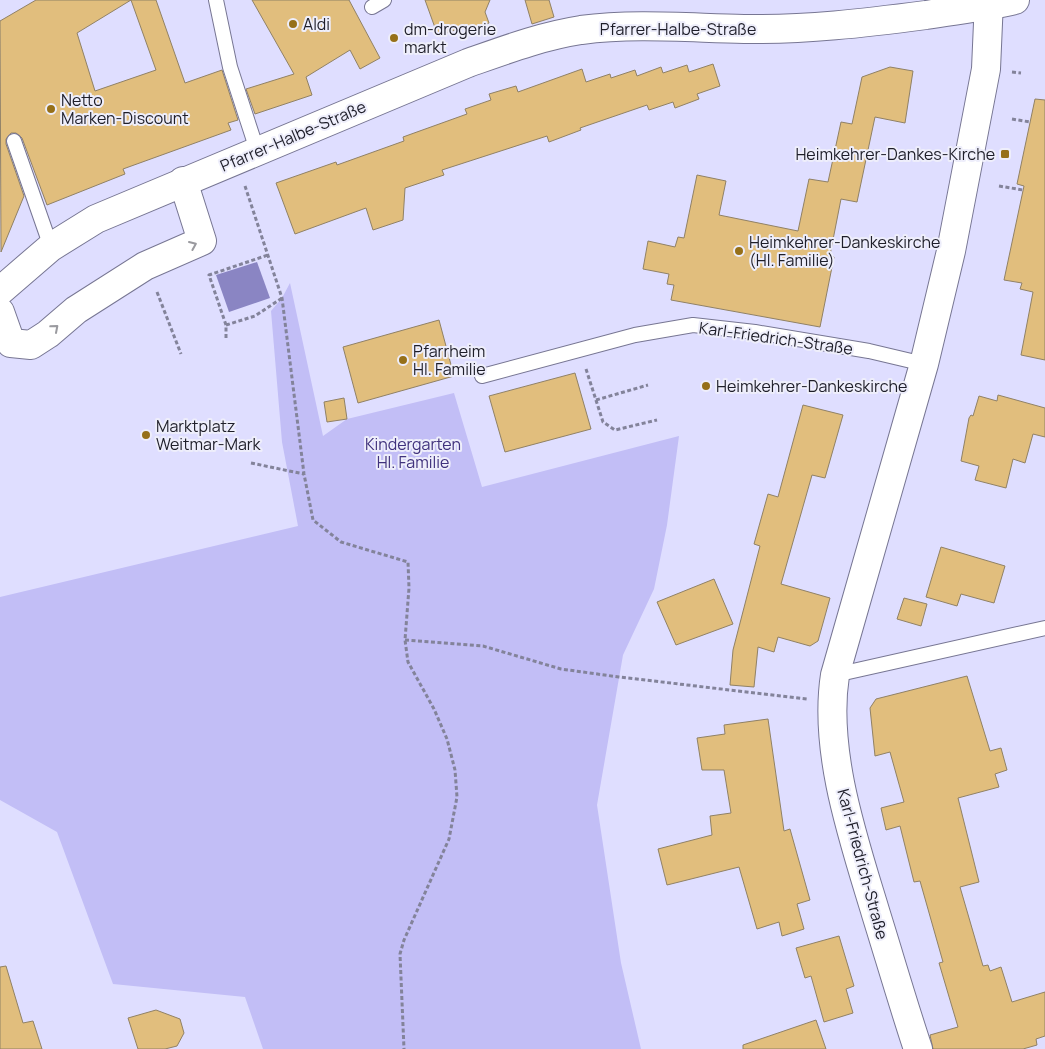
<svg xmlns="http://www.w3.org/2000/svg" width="1045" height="1049" font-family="Manrope,sans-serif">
  <rect width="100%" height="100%" fill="#dfdeff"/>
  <path fill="#c2bef6" d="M290 283 323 436 347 419 454 393 482 487 679 436 667 525 654 589 623 655 597 805 621 963 641 1049H263L245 997 113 984 57 832 0 800V597L298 526 282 442 271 311 282 298Z"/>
  <path fill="#8a85c3" d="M257 262 270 298 229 312 216 275Z"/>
  <g fill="#e1be7d" stroke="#908165" fill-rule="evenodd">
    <path d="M36 0H156L185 83 222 70 238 120 228 123 231 130 123 169 125 174 47 205 22 138 16 133H11L6 139V144L24 196 1 252 0 21ZM131 0 156 70 95 91 77 33Z"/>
    <path d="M252 0H349L380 58 360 69 350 50 306 77 312 95 255 114 246 89 294 74Z"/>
    <path d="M425 0H490L485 12 489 23 470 30 464 27 438 36Z"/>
    <path d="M525 0H549L554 17 532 24Z"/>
    <path d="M713 64 720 86 697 94 699 99 675 108 673 102 649 110 647 105 580 128 581 130 549 142 547 136 442 170 444 175 405 188 403 220 373 230 366 208 295 234 276 183 336 162 337 165 404 141 403 137 467 114 465 109 491 100 489 94 516 86 518 92 582 69 586 82 610 74 611 78 635 70 637 76 661 67 663 73 687 65 689 72Z"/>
    <path d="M890 67 913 71 905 123 875 117 857 202 841 199 830 255 834 257 820 327 671 300 674 285 667 284 669 274 643 269 648 241 675 247 678 237 684 238 697 175 726 181 719 215 798 231 809 179 828 182 841 122 852 124 862 77Z"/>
    <path d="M1035 99 1045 100V360L1021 355 1033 292 1020 289 1022 283 1004 280 1024 186 1017 184Z"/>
    <path d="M439 320 454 376 358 403 343 347Z"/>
    <path d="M575 373 591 429 505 452 489 396Z"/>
    <path d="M998 395 1045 408V437L1033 434 1025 463 1013 459 1006 488 975 480 979 466 961 461 969 418 971 415 973 416 979 396 997 401Z"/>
    <path d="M344 398 347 419 327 422 324 402Z"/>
    <path d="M803 405 843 415 825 478 812 475 781 584 830 598 818 641 810 646 778 637 774 652 758 647 754 687 730 685 733 650 760 546 754 544 768 494 778 497Z"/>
    <path d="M941 547 1005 566 994 603 961 594 957 606 926 597Z"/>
    <path d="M714 579 733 624 676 645 657 602Z"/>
    <path d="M904 598 927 604 921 626 897 619Z"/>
    <path d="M967 676 990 751 1001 748 1007 770 995 774 999 787 958 798 979 882 960 887 983 966 988 965 990 971 1001 967 1012 1002 1045 992V1036L1036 1039 1037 1045 1023 1049H933L930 1035 958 1027 939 963 943 962 920 881 914 882 900 826 886 830 881 808 904 802 890 752 875 756 870 708 876 699Z"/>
    <path d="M768 719 784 831 790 829 810 900 797 904 804 929 782 936 779 922 757 929 739 867 667 885 658 849 712 835 710 816 731 813 724 770H702L697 738 725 734 724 725Z"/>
    <path d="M839 936 854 986 846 989 853 1013 824 1022 811 976 805 978 796 948Z"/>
    <path d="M6 966 23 1023 33 1021 42 1049H0V967Z"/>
    <path d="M156 1010 180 1019 184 1033 177 1046 165 1049H138L128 1018Z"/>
    <path d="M816 1020 826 1049H743V1045Z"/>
  </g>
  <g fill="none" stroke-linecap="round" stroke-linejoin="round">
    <defs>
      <g id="lane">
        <path d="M216 0 230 67 257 150"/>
        <path d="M372 7 384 0"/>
        <path d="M14 141 51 247"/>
        <path d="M482 376 635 335 693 325 755 332 869 351 924 364"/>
        <path d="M835 675 1045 628"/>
      </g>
      <g id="street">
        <path d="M0 291 51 247 96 219 468 63C505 50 542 36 581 30 635 23 690 28 744 29 805 30 865 23 926 15 956 10 986 7 1015 0"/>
        <path d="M0 312 11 343 31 345 48 334 76 310 145 266 202 241 183 181"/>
      </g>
      <path id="secondary" d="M918 1049C903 1004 890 959 876 914 854 841 823 752 835 675L924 364 951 251 986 69 989 0"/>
    </defs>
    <use href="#lane" stroke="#777693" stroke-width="16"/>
    <use href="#street" stroke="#777693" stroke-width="30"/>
    <use href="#secondary" stroke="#777693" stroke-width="30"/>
    <g stroke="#83839a" stroke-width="3" stroke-dasharray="4 2.5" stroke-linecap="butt">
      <path d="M1012 72 1021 73"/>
      <path d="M1012 119 1030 122"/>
      <path d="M245 186 282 298 304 474 313 520 341 542 408 562 409 588 405 640 408 662 434 709 447 739 455 770 457 797 449 839 404 940 400 954 404 1049"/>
      <path d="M999 186 1023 190"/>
      <path d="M157 292 181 354"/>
      <path d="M226 325 255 316 282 298"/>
      <path d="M226 338V325L209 275 268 255"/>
      <path d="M586 369 603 422 615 430 657 420"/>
      <path d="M596 400 648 385"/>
      <path d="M251 463 304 474"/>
      <path d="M405 640 483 646 561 669 619 677 807 699"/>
    </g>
    <use href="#lane" stroke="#fff" stroke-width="14"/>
    <use href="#street" stroke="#fff" stroke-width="28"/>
    <use href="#secondary" stroke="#fff" stroke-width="28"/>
  </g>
  <defs><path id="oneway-chevron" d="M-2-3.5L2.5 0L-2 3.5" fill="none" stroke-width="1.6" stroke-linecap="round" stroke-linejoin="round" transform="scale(1.25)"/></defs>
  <g stroke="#9a9a9f">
    <use href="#oneway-chevron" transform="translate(193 245) rotate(-23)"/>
    <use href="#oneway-chevron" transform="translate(55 328) rotate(-41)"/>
  </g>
  <g fill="#967019" stroke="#eeeefb" stroke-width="2">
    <circle cx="293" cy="24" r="5"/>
    <circle cx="394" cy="38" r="5"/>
    <circle cx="51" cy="109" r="5"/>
    <rect x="1000" y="149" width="10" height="10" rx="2.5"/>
    <circle cx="739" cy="251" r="5"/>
    <circle cx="403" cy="360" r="5"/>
    <circle cx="706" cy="386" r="5"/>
    <circle cx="146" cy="435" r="5"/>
  </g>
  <g text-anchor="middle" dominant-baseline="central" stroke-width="4" stroke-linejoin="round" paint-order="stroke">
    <g font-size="16" fill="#1e1e29" stroke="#eeeefb" text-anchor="start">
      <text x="303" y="24">Aldi</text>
      <text x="404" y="29">dm-drogerie<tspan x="404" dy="18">markt</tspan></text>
      <text x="61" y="100">Netto<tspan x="61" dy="18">Marken-Discount</tspan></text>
      <text x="995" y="154" text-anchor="end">Heimkehrer-Dankes-Kirche</text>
      <text x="749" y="242">Heimkehrer-Dankeskirche<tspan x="749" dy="18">(Hl. Familie)</tspan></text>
      <text x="413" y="351">Pfarrheim<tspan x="413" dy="18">Hl. Familie</tspan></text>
      <text x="716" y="386">Heimkehrer-Dankeskirche</text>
      <text x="156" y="426">Marktplatz<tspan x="156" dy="18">Weitmar-Mark</tspan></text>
    </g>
    <g font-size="16" fill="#1e1e29" stroke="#eeeefb">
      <text x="678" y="29">Pfarrer-Halbe-Straße</text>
      <text transform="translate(293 136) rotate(-23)">Pfarrer-Halbe-Straße</text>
      <text transform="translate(776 338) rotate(8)">Karl-Friedrich-Straße</text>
      <text transform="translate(863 864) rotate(75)">Karl-Friedrich-Straße</text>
    </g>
    <g font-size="16" fill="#40327d" stroke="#eeeefb">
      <text x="413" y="444">Kindergarten<tspan x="413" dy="18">Hl. Familie</tspan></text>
    </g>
  </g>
</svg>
